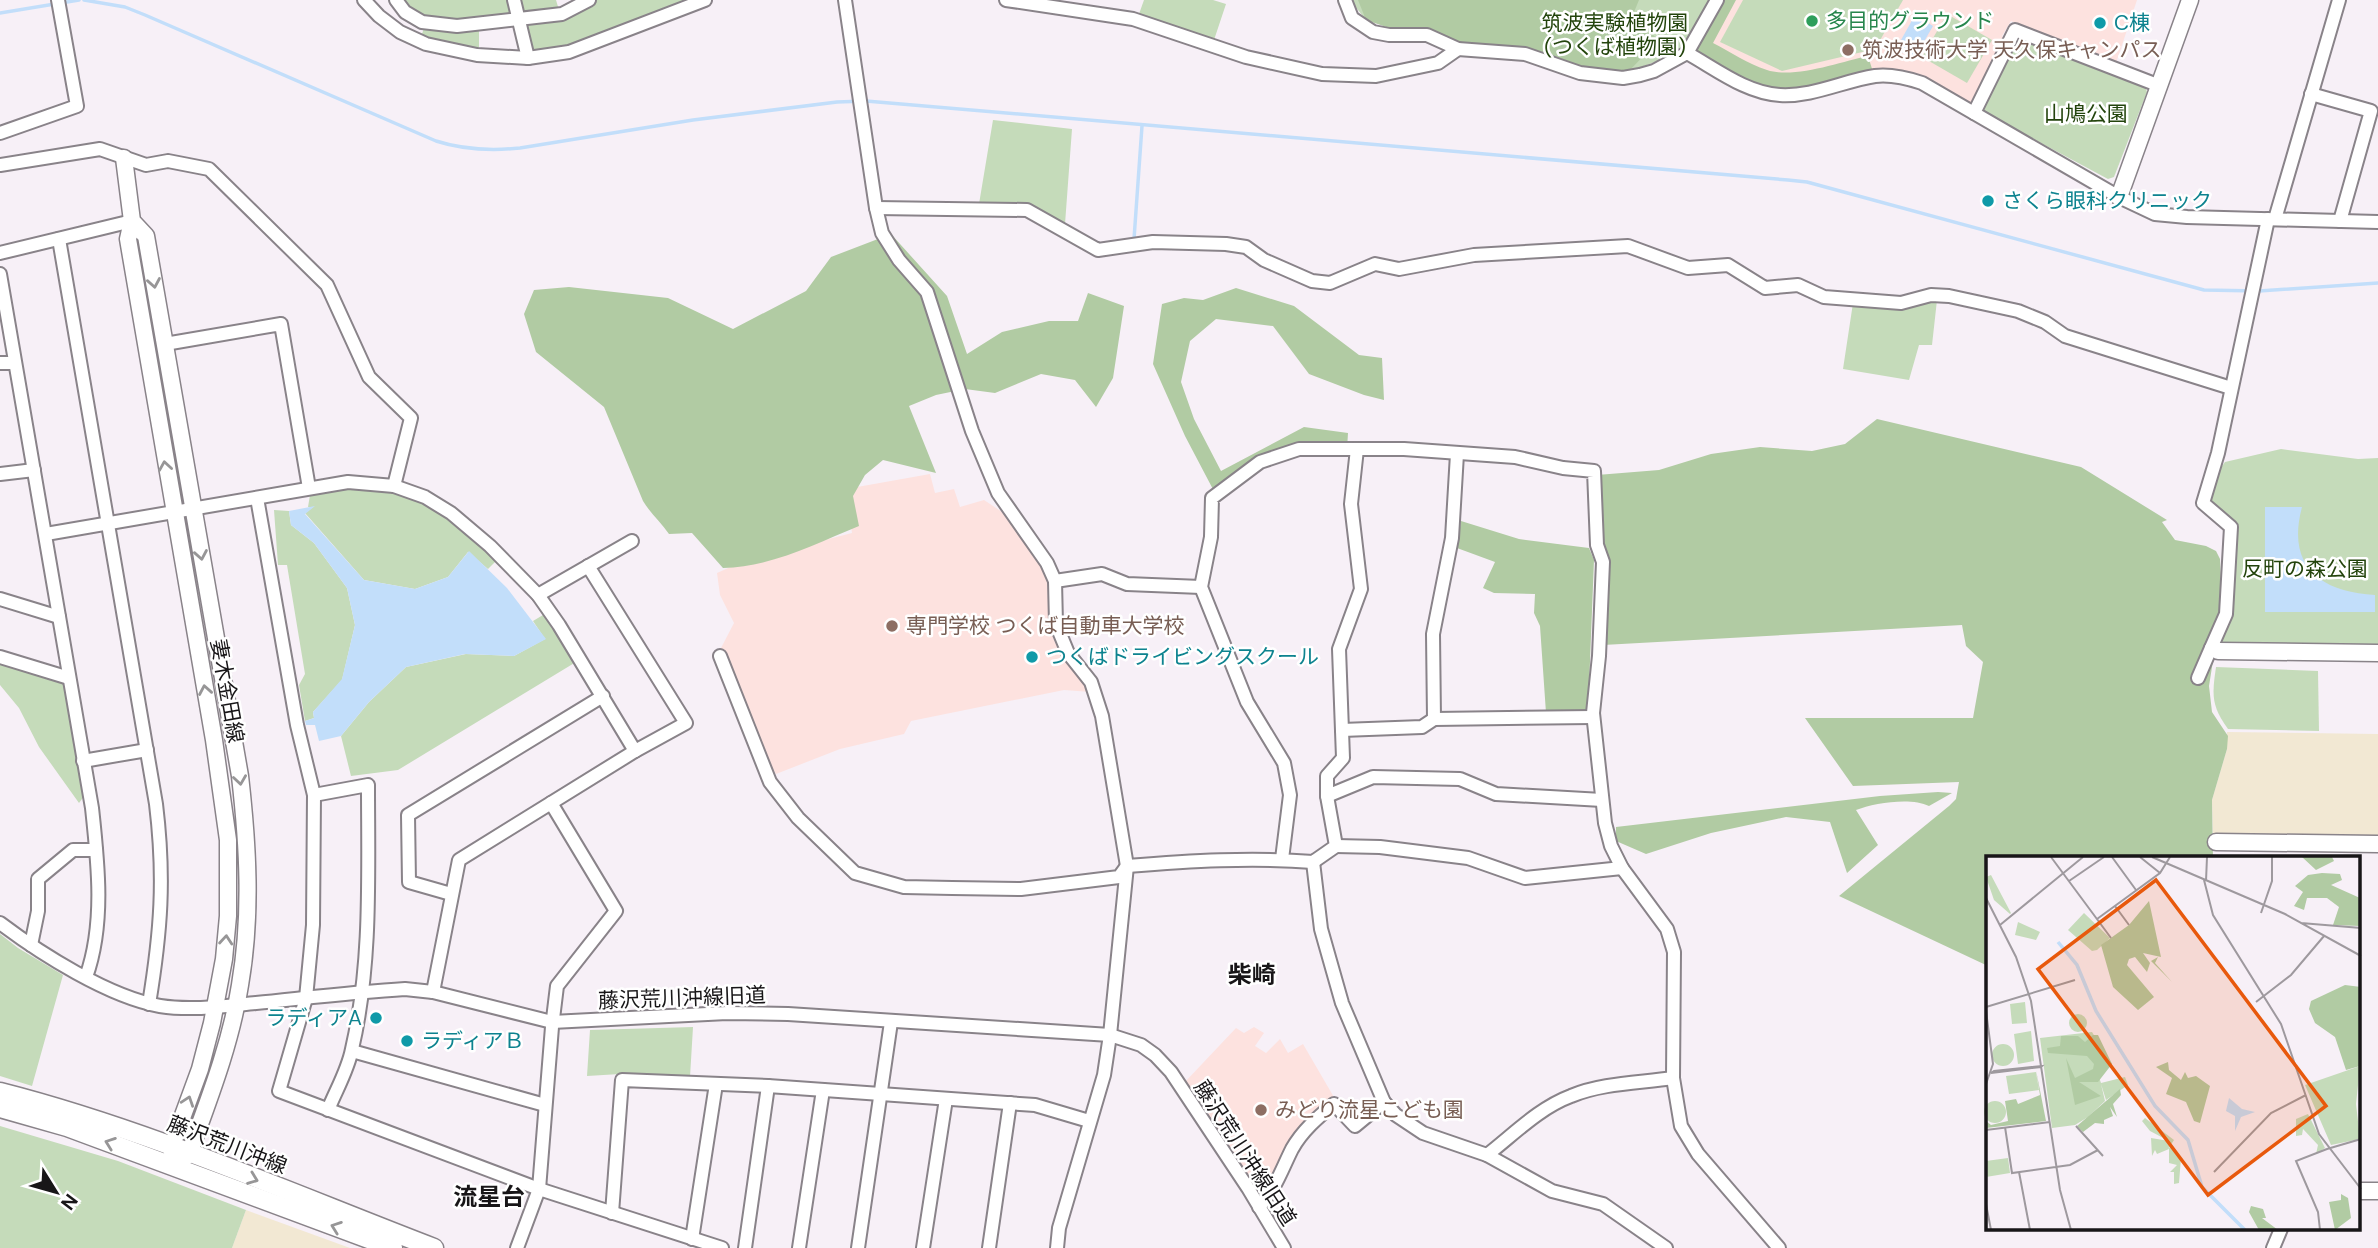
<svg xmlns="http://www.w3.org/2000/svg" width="2378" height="1248" font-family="'DM Sans','Noto Sans JP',sans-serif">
  <rect width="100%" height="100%" fill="#f7f0f7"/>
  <g fill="#f2e8d3">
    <path d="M2227 732 2378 734V838L2213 835 2212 800 2227 749Z"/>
    <path d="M246 1210 350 1248H232Z"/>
  </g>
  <g fill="#fde2df">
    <path d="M1723 0H2137L2116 63 2011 21 2002 36 2005 40 1974 101 1969 104 1934 82 1918 74 1888 70 1800 89 1697 52Z"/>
    <path d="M930 474 935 493 954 489 960 507 984 500 1002 512 1034 555 1046 574 1049 583 1052 635 1058 649 1091 692 1064 690 911 721 904 734 840 749 776 774 762 752 721 648 734 623 720 595 717 573 746 560 852 533 846 489Z"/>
    <path d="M1254 1027 1264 1033 1255 1046 1266 1053 1280 1039 1288 1053 1303 1044 1335 1099 1310 1117 1293 1139 1261 1197 1185 1082 1236 1028 1244 1033Z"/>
  </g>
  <g fill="#c5dbba">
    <path d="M400 0H509L513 15C479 19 425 31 400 0Z"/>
    <path d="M519 0H556L559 10 522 13Z"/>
    <path d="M595 0H692L566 48 536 53 532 50 526 25Z"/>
    <path d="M1144 0H1213L1226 4 1213 43 1141 19 1139 14Z"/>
    <path d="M1350 0H1710L1681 52 1628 72 1366 20Z"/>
    <path d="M1743 0H1903L1875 49 1782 71 1720 42Z"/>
    <path d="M1947 14 1992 40 1967 83 1922 57Z"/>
    <path d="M424 28 435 30 479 28V51L421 37Z"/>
    <path d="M2022 37 2145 86 2147 92 2114 177 2108 179 1985 113 1983 108 2016 40Z"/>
    <path d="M993 120 1072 129 1065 224 1039 208 979 204Z"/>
    <path d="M1937 300 1932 345H1919L1909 380 1843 369 1853 303Z"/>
    <path d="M2281 449 2358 459 2378 458V644H2221L2231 615 2234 523 2210 499 2220 469 2225 462Z"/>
    <path d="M376 488 411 496 443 512 496 561 488 569 468 552 448 577 415 589 364 580 305 513 313 507H308L310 495 321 491Z"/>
    <path d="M274 510 289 511 291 525 314 543 347 588 355 625 342 680 313 712 314 718 305 721 299 685 305 674 287 565H278Z"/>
    <path d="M543 615 576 662 398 770 351 776 341 736 369 702 406 667 466 654 514 656 545 639 533 621Z"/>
    <path d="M0 662 63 681 85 795 79 803 39 747 19 708 0 685Z"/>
    <path d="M2216 667 2318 671 2319 731 2228 729C2211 705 2212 695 2216 667Z"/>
    <path d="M0 934 18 948 63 975 32 1086 0 1076Z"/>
    <path d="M693 1027 690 1077 620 1074 587 1076 590 1030Z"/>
    <path d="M0 1126 118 1161 246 1210 232 1248H0Z"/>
  </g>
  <g fill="#b1cba3">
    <path d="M1358 0H1639L1632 17 1659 40 1628 72 1582 69 1398 31 1366 20Z"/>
    <path d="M1723 0H1736L1713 43C1731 52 1748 64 1767 70 1794 79 1840 62 1868 56L1873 72C1840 80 1799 96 1765 88 1741 81 1718 65 1697 52L1696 47Z"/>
    <path d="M891 234 947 296 967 354 1002 332 1049 321H1078L1088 293 1124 306 1113 378 1096 407 1075 380 1041 374 995 393 965 389 936 395 909 406 936 473 883 460 865 475 853 496 859 526C815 544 771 567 723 568L692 533 669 534C661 522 650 513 643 501L604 407 536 352 524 314 534 290 569 287 668 298 733 329 806 291 831 257Z"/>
    <path d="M1236 288 1294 306 1359 355 1382 358 1384 400 1364 395 1309 374 1273 326 1216 319 1190 341 1181 382 1194 419 1221 471 1304 427 1348 433 1347 449 1280 453 1216 495 1185 436 1153 364 1162 304 1184 298 1203 300Z"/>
    <path d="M1877 419 2081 467 2167 520 2162 522 2175 540 2206 546 2216 551 2220 559 2222 604 2209 686 2212 712 2228 736 2227 749 2212 800 2213 858H1988V966L1839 896 1949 806 1956 799 1959 782 1853 786 1805 718H1973L1983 662 1966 646 1962 625 1603 645 1597 475 1659 470 1711 454 1760 447 1812 451 1845 444Z"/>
    <path d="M1461 521 1519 539 1589 548 1594 560 1588 712 1546 713 1540 626 1534 613 1535 594 1494 593 1483 588 1495 562 1457 548Z"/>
    <path d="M1938 792 1952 793 1929 806C1911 797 1874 803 1856 810L1878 845 1847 873 1830 822 1786 817 1711 833 1646 854 1616 841V827L1880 796Z"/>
  </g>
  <g fill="#c2defa">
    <path d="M1915 15 1933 26 1914 59 1896 49Z"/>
    <path d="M315 506 305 514 364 580 415 589 448 577 469 551 507 588 546 639 514 656 465 654 406 667 369 702 341 736 319 741 315 725H306L305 721 314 718 313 712 342 679 355 625 347 588 314 543 291 525 289 511Z"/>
    <path d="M2265 507H2302C2286 566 2320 592 2375 595V612H2265Z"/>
  </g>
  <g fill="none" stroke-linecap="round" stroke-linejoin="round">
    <g stroke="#c2defa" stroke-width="3.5">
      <path d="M84 0 125 7 145 15 436 141C464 150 491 151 520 148L693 120 837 102 866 101 1788 180 1807 182 2204 290 2259 291 2378 283"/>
      <path d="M0 13 79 0"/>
      <path d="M1134 239 1142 126"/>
    </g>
    <defs>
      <g id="minor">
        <path d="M364 0 379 16 400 32 426 44 477 55 528 58 569 52 705 0"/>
        <path d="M396 0 405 12 422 22 457 26 562 14 589 0"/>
        <path d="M514 0 528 58"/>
        <path d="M845 0 876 208 882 233 899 260 927 292 972 431 998 493 1047 563 1055 581 1056 624 1068 653 1091 682 1102 716 1127 866 1110 1035 1104 1075 1059 1228 1057 1248"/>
        <path d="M1006 0 1133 19 1246 57 1322 74 1376 76 1438 63 1458 49"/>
        <path d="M1345 0 1352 18 1373 32 1389 35H1427L1458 49 1525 54 1580 73 1623 78 1640 75 1654 71 1687 53C1716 69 1746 93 1780 95 1812 97 1843 81 1875 76 1891 74 1907 78 1922 83L2119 197 2155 214 2187 217 2378 222"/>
        <path d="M1687 53 1717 0"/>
        <path d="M2311 94 2371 111 2340 221"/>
        <path d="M1974 113 2015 30 2160 86"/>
        <path d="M0 133 77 106 58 0"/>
        <path d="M0 165 100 149 146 165 168 161 209 169 327 285 369 377 411 418 394 486"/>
        <path d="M876 208 1027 210 1098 250 1153 242 1226 244 1246 247 1264 260 1312 281 1330 283 1375 264 1399 269 1474 255 1628 246 1688 268 1728 265 1765 288 1798 285 1824 297 1901 303 1931 295 1949 296 2018 311 2045 322 2065 336 2231 388"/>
        <path d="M2275 219 2339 0"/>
        <path d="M59 239 156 804C165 878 161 931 149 1004"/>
        <path d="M0 253 132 221"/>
        <path d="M0 274 92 808C98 863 105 924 86 977"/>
        <path d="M165 344 281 324 309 488"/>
        <path d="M0 363H14"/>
        <path d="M0 474 34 470"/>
        <path d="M257 498 297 725 314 795 313 925 306 998 279 1091 539 1189 722 1248"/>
        <path d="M46 534 348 482 394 486 425 497 451 513 490 546 538 595 559 625 635 751"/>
        <path d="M1055 581 1102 574 1127 584 1201 587"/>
        <path d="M538 595 632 541"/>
        <path d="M0 599 59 617"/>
        <path d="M2218 651 2211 648 2226 614 2231 527 2203 503 2218 453 2268 219"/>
        <path d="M720 656 770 782 798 818 855 873 904 887 952 888 1021 889 1119 877 1127 866"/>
        <path d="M0 657 69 678"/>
        <path d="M2198 678 2211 648"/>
        <path d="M1434 719 1433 634 1452 538 1457 454"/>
        <path d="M1342 730 1422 727 1434 719 1593 717"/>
        <path d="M83 761 147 750"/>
        <path d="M314 795 368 785C368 873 372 963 352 1049 348 1070 336 1090 328 1110"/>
        <path d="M1327 796 1373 777 1460 779 1496 794 1602 800"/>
        <path d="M1336 846 1380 847 1468 858 1525 878 1622 868"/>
        <path d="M1282 859 1290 795 1284 763 1247 702 1201 587 1211 537 1212 498 1260 462 1299 449H1404L1515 457 1563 468 1594 471 1597 545 1603 562 1599 656 1593 713 1605 823 1611 846 1622 868 1667 929 1674 952 1673 1078 1681 1126 1698 1154 1779 1248"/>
        <path d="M1313 862 1321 929 1342 1003 1384 1102 1396 1115 1423 1133 1487 1155 1552 1191 1603 1204 1666 1248"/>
        <path d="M1127 866C1189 861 1251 857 1313 862L1336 846 1327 796V776L1343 758 1339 649 1361 589 1351 504 1357 449"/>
        <path d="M451 894 409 882 408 815 603 696"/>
        <path d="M0 923C41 954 109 997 160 1006 192 1011 225 1006 256 1003 306 998 355 992 405 989L433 992 552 1022 727 1013 788 1014 1110 1035 1141 1045 1155 1055 1171 1072 1248 1188 1284 1248"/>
        <path d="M31 945 38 911V879L73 850H96"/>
        <path d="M433 992 459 860 635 751 686 723 588 566"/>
        <path d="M352 1051 545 1105"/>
        <path d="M1487 1155C1514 1134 1539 1108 1571 1096 1602 1083 1640 1083 1673 1078"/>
        <path d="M1259 1207C1276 1188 1281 1171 1292 1149 1302 1131 1318 1117 1334 1104L1355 1126 1384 1102"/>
        <path d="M612 1213 622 1080 768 1086 1035 1105 1089 1121"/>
        <path d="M692 1239 716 1084"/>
        <path d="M517 1248 539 1189 552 1027 557 986 616 911 551 803"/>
        <path d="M745 1248 768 1086"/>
        <path d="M799 1248 823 1090"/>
        <path d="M858 1248 891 1022"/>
        <path d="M923 1248 946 1099"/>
        <path d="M989 1248 1010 1103"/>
        <path d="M2273 1248 2281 1229"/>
      </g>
      <g id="tertiary">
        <path d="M124 158 132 221 128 239 214 740 228 840V916L224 959 212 1023 200 1069 171 1148 175 1166 189 1154C209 1099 231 1043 240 985 252 915 248 846 240 776L146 236 132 221"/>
        <path d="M2119 197 2190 0"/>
        <path d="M2218 651 2378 653"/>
        <path d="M2216 842 2378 844"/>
        <path d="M2359 1191H2378"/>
      </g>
      <g id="secondary">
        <path d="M0 1092C146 1129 293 1194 434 1248"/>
        <path d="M0 1108 67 1127 393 1248"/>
      </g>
    </defs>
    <use href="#minor" stroke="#898389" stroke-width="16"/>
    <use href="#tertiary" stroke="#898389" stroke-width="19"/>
    <use href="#secondary" stroke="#898389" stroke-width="21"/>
    <use href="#minor" stroke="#fff" stroke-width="12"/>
    <use href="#tertiary" stroke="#fff" stroke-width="16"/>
    <use href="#secondary" stroke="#fff" stroke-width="18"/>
  </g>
  <defs><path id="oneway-chevron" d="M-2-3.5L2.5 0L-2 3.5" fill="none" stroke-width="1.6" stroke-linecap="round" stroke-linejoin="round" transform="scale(1.75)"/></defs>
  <g stroke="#979697">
    <use href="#oneway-chevron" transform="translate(154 283) rotate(80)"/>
    <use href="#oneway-chevron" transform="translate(165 466) rotate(-99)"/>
    <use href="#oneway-chevron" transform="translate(201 555) rotate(80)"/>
    <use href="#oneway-chevron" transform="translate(205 690) rotate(-100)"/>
    <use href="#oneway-chevron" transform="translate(240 780) rotate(82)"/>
    <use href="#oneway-chevron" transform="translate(226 940) rotate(-85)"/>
    <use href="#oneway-chevron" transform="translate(188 1101) rotate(-71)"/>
    <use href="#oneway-chevron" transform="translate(110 1143) rotate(-160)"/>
    <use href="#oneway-chevron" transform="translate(253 1179) rotate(21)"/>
    <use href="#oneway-chevron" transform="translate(336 1227) rotate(-160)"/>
  </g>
  <circle fill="#2e9e5b" stroke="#fff" stroke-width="2.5" cx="1812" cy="21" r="7"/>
  <g fill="#0f9aa8" stroke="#fff" stroke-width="2.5">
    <circle cx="2100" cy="23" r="7"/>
    <circle cx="1988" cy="201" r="7"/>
    <circle cx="1032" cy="657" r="7"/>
    <circle cx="376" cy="1018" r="7"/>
    <circle cx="407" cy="1041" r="7"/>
  </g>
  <g fill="#8d6e63" stroke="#fff" stroke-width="2.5">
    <circle cx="1848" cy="50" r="7"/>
    <circle cx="892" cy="626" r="7"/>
    <circle cx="1261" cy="1110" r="7"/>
  </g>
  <g text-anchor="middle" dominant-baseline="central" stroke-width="5" stroke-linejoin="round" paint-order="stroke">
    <g font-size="21" fill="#27864d" stroke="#fff" text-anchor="start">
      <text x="1826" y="21">多目的グラウンド</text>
    </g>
    <g font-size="21" fill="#23440c" stroke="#fff">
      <text x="1615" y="23">筑波実験植物園<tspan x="1615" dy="24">(つくば植物園)</tspan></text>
      <text x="2086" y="114">山鳩公園</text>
      <text x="2305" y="569">反町の森公園</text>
    </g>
    <g font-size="21" fill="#0d838f" stroke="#fff" text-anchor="start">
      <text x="2114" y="23">C棟</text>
      <text x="2002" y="201">さくら眼科クリニック</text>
      <text x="1046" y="657">つくばドライビングスクール</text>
      <text x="362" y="1018" text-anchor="end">ラディアA</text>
      <text x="421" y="1041">ラディアＢ</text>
    </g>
    <g font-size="21" fill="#785e54" stroke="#fff" text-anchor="start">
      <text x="1862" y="50">筑波技術大学 天久保キャンパス</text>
      <text x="906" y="626">専門学校 つくば自動車大学校</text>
      <text x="1275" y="1110">みどり流星こども園</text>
    </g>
    <g font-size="21" fill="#181618" stroke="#fff">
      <text transform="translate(227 691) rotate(80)">妻木金田線</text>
      <text transform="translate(682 998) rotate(-2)">藤沢荒川沖線旧道</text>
      <text transform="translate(227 1145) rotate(21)">藤沢荒川沖線</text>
      <text transform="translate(1245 1153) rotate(57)">藤沢荒川沖線旧道</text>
    </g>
    <g font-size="24" font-weight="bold" fill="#181618" stroke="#fff">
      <text x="1252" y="974">柴崎</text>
      <text x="489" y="1196">流星台</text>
    </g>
  </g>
  <g transform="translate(1986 856)">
    <rect width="374" height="374" fill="#f7f0f7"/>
    <path d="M5 19 25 57 24 58 8 44 0 21ZM98 57 124 82 111 94 106 95 82 74ZM32 66 54 76 50 84 29 79ZM39 146 41 167 26 168 24 148ZM83 167a9 9 0 1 1 18 0a9 9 0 1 1-18 0ZM45 175 48 205 32 208 28 178ZM106 176 126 208 113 221 115 227 139 221 142 229 120 244 115 228 119 245 102 261 89 269 66 272 54 182ZM6 199a11 11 0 1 1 22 0a11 11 0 1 1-22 0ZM374 210 370 248 374 283 345 289 319 229ZM50 216 53 234 23 238 20 220ZM-2 256a11 11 0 1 1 22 0a11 11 0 1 1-22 0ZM322 258 339 292 330 298 332 289 317 273 316 279 310 280V263ZM159 262 188 284 182 293 186 289 195 302 193 327 188 328V316H184L191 309 183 307V293L171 298 169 294 166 300 165 282 183 285 164 275 156 265ZM22 302 24 317 0 321V305Z" fill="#c5dbba"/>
    <path d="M316 1H346L348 5 330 14ZM336 17 354 18 356 24 345 29 374 42V70L347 69 353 51 341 42H321L318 54 308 50 317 36 309 30 322 19ZM163 45 175 101 157 97 165 105 172 101 169 107 186 126 157 97 164 107 161 116 149 101 143 103 141 109 168 141 152 154 127 131 115 89 143 69ZM359 129 375 131 374 210 360 214 349 181 329 167 323 153 325 145ZM107 179H112L126 208 112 226H93L115 240 89 249 80 202 89 222 107 213 108 208 101 200 62 197 61 192 74 190 75 180H92L99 186ZM182 206 183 214 195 224 199 216 202 222 210 220 224 230 214 267 208 265 200 246 180 238 186 222 170 211ZM50 214 60 265 0 272V265L5 269 22 265 19 245 30 243 32 248 54 239ZM134 233 135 239 127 248 131 261 124 251 127 260 118 264V268L109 267 97 276 91 270ZM355 338 362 342 365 362 349 374 343 346 355 344ZM265 350 277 353 280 362H276L292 374H273L263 356Z" fill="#b1cba3"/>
    <path d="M243 242 256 253 269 256 255 261 249 275V260L240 255Z" fill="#c2defa"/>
    <path fill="none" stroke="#c2defa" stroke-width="3.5" d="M72 86 91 109 110 155 169 250 202 284 216 331 259 374"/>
    <path fill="none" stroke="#9e999e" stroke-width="2" d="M65 1 125 82M126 1 150 34M154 1 174 17M166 1 299 58 375 100M218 24 227 59 295 168 333 278 375 333M83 25 118 1M220 25 221 1M0 42 30 101 45 145 74 334 85 374M129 50 143 69M275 57 286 25V1M111 63 174 17 184 1M315 67 375 72M14 69 97 1M270 146 305 119 338 80M0 151 89 124M0 155 7 208 0 228M56 210 55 211 5 217 8 215ZM90 270 117 300M19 271 26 317 84 309 112 294M0 274 64 266M341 293 375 283M33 316 44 374M228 316 285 257 320 239M0 348 5 374M334 374 332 356 310 305 341 293"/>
    <path fill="#e8590c" fill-opacity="0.15" stroke="#e8590c" stroke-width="3.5" d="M170 24 340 250 222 339 52 113Z"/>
    <rect width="374" height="374" fill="none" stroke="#181618" stroke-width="3.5"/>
  </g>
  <g transform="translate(56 1192) rotate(127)" stroke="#ffffff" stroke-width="5" paint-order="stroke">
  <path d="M0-5L12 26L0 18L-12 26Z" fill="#181618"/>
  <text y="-10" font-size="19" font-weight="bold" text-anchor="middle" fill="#181618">N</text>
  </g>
</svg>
